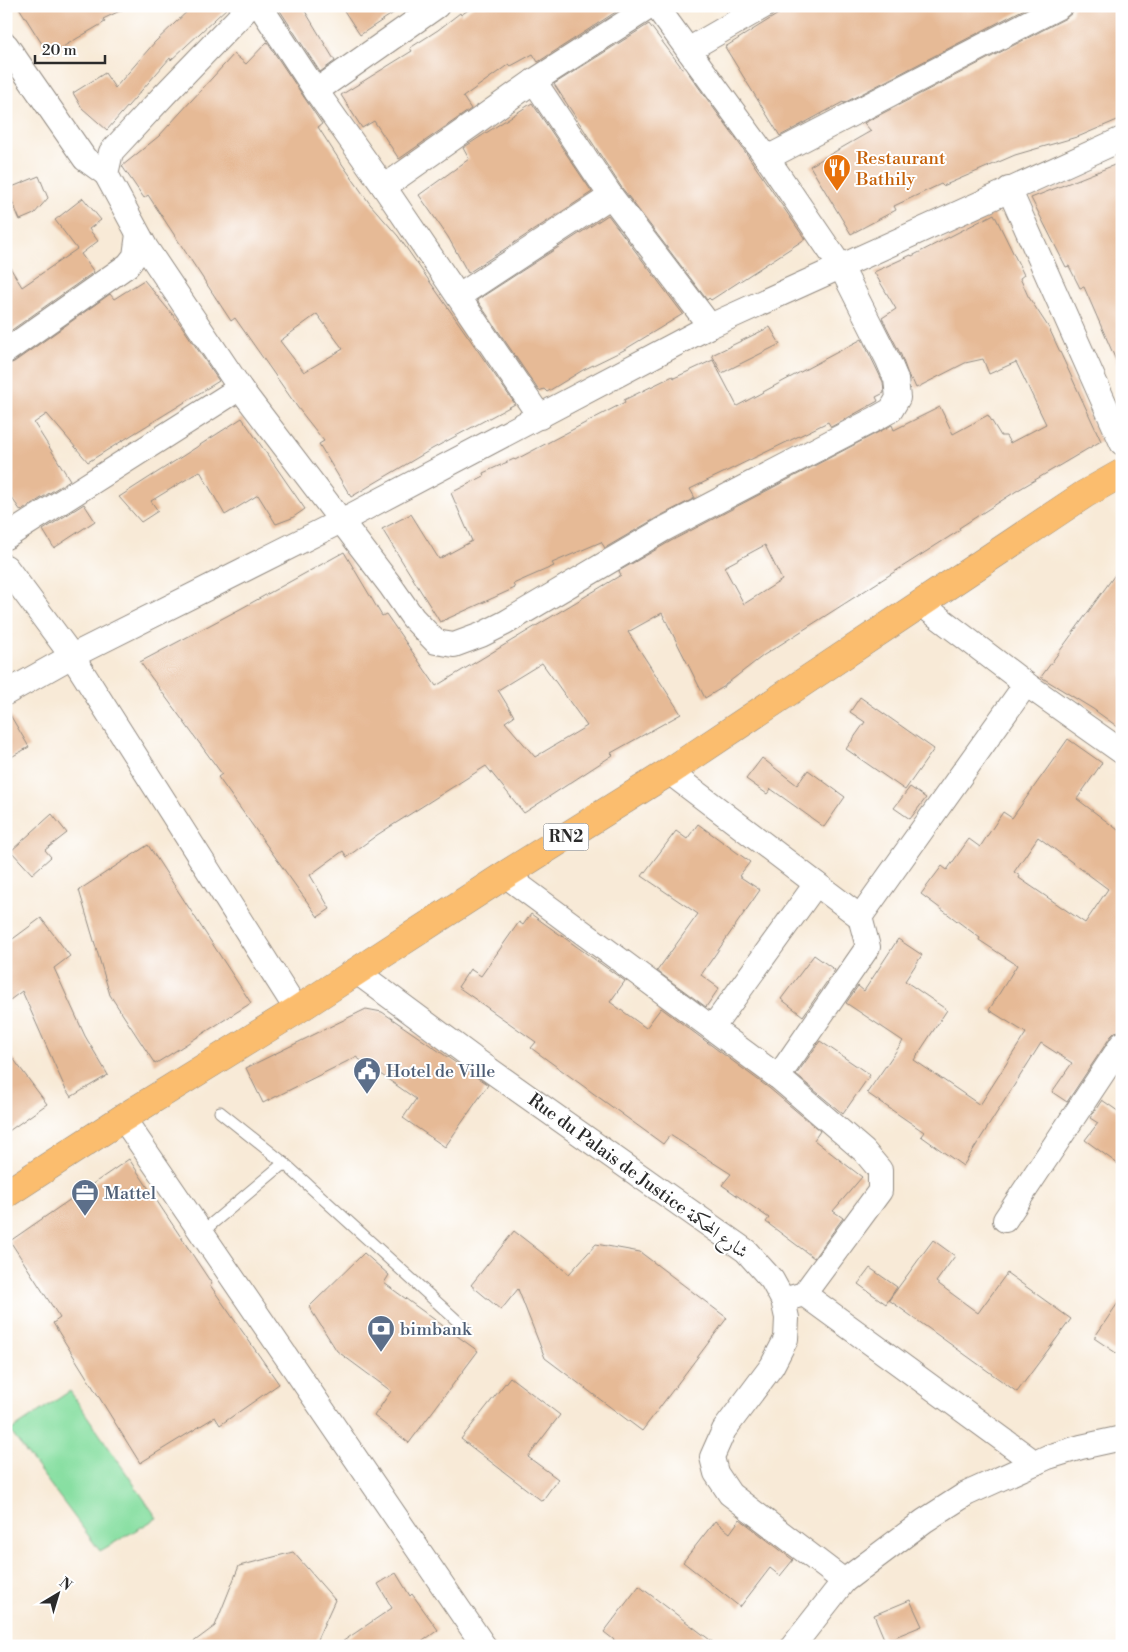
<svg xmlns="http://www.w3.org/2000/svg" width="1128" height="1652" font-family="'Libre Bodoni',Amiri,serif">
  <rect width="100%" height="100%" fill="#fff"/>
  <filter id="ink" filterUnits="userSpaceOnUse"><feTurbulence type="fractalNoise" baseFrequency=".02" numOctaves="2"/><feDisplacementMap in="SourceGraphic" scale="10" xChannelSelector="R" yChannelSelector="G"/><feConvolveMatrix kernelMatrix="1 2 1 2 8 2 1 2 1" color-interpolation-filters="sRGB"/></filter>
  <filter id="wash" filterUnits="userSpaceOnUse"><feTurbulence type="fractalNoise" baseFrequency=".0096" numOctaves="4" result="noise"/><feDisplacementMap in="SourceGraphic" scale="20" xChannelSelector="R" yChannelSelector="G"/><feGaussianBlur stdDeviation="1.12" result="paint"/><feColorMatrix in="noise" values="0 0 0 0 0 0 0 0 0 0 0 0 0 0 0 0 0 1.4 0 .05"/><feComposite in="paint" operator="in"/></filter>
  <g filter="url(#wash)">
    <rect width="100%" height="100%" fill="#f8ead7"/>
    <path fill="#88dfa2" stroke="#5a8566" d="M70 1391 157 1518 100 1551 10 1431Z"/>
    <g id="blocks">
      <g fill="#e6ba96" fill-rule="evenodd">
        <path d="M18 6H130L103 19 105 22 49 55Z"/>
        <path d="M193 6H229L171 60 170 58 107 130 82 108 73 93 105 73 115 88 155 42Z"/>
        <path d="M277 6H302L335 61 320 72Z"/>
        <path d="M341 6H404L360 35Z"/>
        <path d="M474 6H625L538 62 533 54 511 66 509 64 463 97 471 109 399 159 374 121 362 128 341 95 412 51 410 48 438 30 460 13 461 15Z"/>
        <path d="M791 6H1030L844 103 843 102 780 136 725 47Z"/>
        <path d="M1074 6H1122V118L1080 136 1015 155 943 186 941 184 894 206 896 210 851 234 810 166 871 131 864 123 1066 18 1072 13Z"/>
        <path d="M649 24 682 68 684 67 746 153 805 239 711 300 709 298 707 300 622 188 554 84Z"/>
        <path d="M267 42 322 124 318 127 340 161 370 204 398 236 515 404 432 449 351 497 319 444 324 441 298 408 235 318 231 321 148 195 144 198 122 166 159 136 234 54 246 64ZM317 314 343 349 304 372 280 341Z"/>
        <path d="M532 103 592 192 468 273 448 237 419 195 469 159 463 148Z"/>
        <path d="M1122 162V374L1084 287 1080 288 1069 266 1066 267 1031 198Z"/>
        <path d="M39 176 48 198 34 214 20 220 7 189Z"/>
        <path d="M83 198 101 220 89 229 98 241 81 254 94 272 6 334V261L22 287 77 249 55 220Z"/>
        <path d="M994 214 1024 275 1020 278 1028 296 1049 328 1101 441 1018 490 959 528 960 530 764 655 725 685V686L705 698 662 613 628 632 681 714 611 753 613 755 524 813 486 766 377 835 347 857 343 851 310 875 330 909 318 917 218 777 222 774 140 662 242 608 344 552 382 616 386 614 436 686 621 575 619 571 671 541 892 425 894 430 940 407 953 434 988 415 1001 436H1006L1010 443 1046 424 1016 362 989 374 983 359 965 363 916 388 912 379 910 380 901 355 882 318 896 309 874 272 911 255 912 256ZM765 545 782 580 744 604 724 567ZM542 663 587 726 535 757 505 722 514 716 498 690Z"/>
        <path d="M608 215 683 314 624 350 583 370 547 392 544 389 539 391 477 300Z"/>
        <path d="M144 280 181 325 219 381 88 462 47 414 34 423 70 480 21 511 6 490V365L14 362 110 294 114 299Z"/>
        <path d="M770 327 780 344 722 373 712 355Z"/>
        <path d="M862 339 883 382 884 393 876 397 878 401 831 427 828 422 690 489 695 498 658 517 605 548 601 542 552 563 554 566 513 584 515 588 440 622 382 529 411 514 439 559 472 541 451 493 484 476 483 473 514 459 515 460 625 402 624 400 673 376 674 378 713 360 737 406Z"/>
        <path d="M242 418 305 509 292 518 276 524 258 495 225 515 200 471 151 501 158 511 141 522 119 497Z"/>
        <path d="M84 504 95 521 54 548 43 530Z"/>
        <path d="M1122 565V730L1093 709 1041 677Z"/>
        <path d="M860 697 934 749 905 790 846 749 865 722 850 712Z"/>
        <path d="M6 708 29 747 6 760Z"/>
        <path d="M1068 739 1102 763 1077 799 1122 833V1030L1115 1032 1111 1036 1067 1102 1052 1092 1072 1063 1041 1043 963 1166 921 1136 924 1132 867 1093 903 1041 846 1003 858 986 864 991 898 939 922 955 905 981 947 1010 914 1060 980 1105 1026 1033 989 1010 1017 965 979 940 980 938 921 894 942 866 947 870 969 839 980 847 1003 812 1012 818ZM1038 837 1108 889 1085 923 1019 878 1020 876 1014 872Z"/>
        <path d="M762 758 797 785 808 770 845 797 824 827 771 789 767 794 746 779Z"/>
        <path d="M910 787 926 798 910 819 894 808Z"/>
        <path d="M52 814 67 833 45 850 51 857 32 874 11 851Z"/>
        <path d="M698 824 750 862 739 876 760 890 701 975 719 988 706 1007 657 971 698 914 642 876 676 831 687 839Z"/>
        <path d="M148 845 251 1003 155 1064 110 995 79 890Z"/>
        <path d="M531 914 625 981 610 1002 646 1028 661 1008 769 1088 820 1131 814 1140 862 1177 833 1211 843 1218 814 1258 766 1222 769 1218 722 1185 731 1174 670 1135 663 1144 531 1048 536 1042 458 987 470 969 481 976 519 922 523 925Z"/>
        <path d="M41 918 70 956 54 968 85 1036 108 1075 71 1097 65 1088 22 991 6 1003V944Z"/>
        <path d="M814 955 835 970 803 1016 781 999Z"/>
        <path d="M366 1009 382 1012 488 1085 445 1147 403 1118 416 1099 356 1057 263 1103 246 1068Z"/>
        <path d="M820 1041 870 1075 843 1114 796 1075Z"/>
        <path d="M6 1049 47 1104 6 1133Z"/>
        <path d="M1102 1100 1122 1114V1167L1085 1140 1098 1123 1090 1118Z"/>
        <path d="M129 1159 212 1284 210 1285 279 1384 220 1425 215 1417 140 1463 53 1323 60 1318 10 1241Z"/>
        <path d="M514 1231 569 1274 596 1244 640 1252 727 1318 642 1431 545 1358 518 1289 501 1310 471 1285Z"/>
        <path d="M933 1240 955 1256 936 1282 978 1313 1007 1273 1071 1319 1017 1392 889 1300Z"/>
        <path d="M364 1253 389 1275 384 1283 478 1351 409 1443 374 1416 391 1391 337 1351 309 1307Z"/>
        <path d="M870 1268 897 1287 886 1304 858 1284Z"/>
        <path d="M1122 1297V1357L1094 1338Z"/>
        <path d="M510 1377 560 1415 528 1457 558 1479 542 1501 461 1439Z"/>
        <path d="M740 1519 793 1560 780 1576 770 1568 740 1607 683 1562 715 1521 730 1533Z"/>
        <path d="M293 1552 335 1600 314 1646H188L215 1626 239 1566Z"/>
        <path d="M396 1573 410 1596 412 1594 438 1630 416 1646H336L392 1608 378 1584Z"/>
        <path d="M639 1586 718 1646H622L604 1632Z"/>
        <path d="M910 1600 922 1626 885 1641 874 1615Z"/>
      </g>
    </g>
  </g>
  <g filter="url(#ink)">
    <use href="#blocks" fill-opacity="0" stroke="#928a81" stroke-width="1"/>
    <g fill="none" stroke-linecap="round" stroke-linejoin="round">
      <defs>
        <g id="lane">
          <path d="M220 1112 284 1163 464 1327"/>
          <path d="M202 1232 284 1163"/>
        </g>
        <g id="street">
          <path d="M250 6 165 94 111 152 106 174 146 248 240 388 390 585 413 618 436 642 454 645 481 635 505 623 664 529 877 418 891 410 898 398 896 379 888 360 841 267 767 158 656 6"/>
          <path d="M260 6 316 91 384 187 540 417"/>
          <path d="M6 45 85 159 106 174"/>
          <path d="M688 50 764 6"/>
          <path d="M534 81 611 196 710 326"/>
          <path d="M316 91 437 6"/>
          <path d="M767 158 1060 6"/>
          <path d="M384 187 534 81 651 6"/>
          <path d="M1009 189 1122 443"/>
          <path d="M459 296 611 196"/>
          <path d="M6 351 128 265 135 256 138 234"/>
          <path d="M6 537 240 388"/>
          <path d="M6 567 72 656 297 1010"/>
          <path d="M921 604 1026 684 1122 752"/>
          <path d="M6 693 72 656 341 521 710 326 1122 139"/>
          <path d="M669 772 860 917 868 947 778 1077"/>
          <path d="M505 875 778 1077 864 1151 880 1170V1191L804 1294 783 1300"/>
          <path d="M860 917 1026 684"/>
          <path d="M357 972 473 1058 746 1251 772 1280 783 1300 787 1318 786 1339 772 1366 724 1430 712 1457 716 1473 730 1494 844 1581"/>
          <path d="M713 1027 816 884"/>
          <path d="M123 1118 484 1646"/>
          <path d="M1005 1220 1122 1044"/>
          <path d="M804 1294 1035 1463"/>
          <path d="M793 1646 844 1581 924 1521 966 1494 1048 1457 1081 1447 1122 1438"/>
        </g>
        <path id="highway" d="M6 1194 123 1118 297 1010 505 875 669 772 1085 494 1122 473"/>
      </defs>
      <use href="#lane" stroke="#928a81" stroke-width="13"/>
      <use href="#street" stroke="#928a81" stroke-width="26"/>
      <use href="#highway" stroke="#928a81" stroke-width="29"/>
      <use href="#lane" stroke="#fff" stroke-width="11"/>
      <use href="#street" stroke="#fff" stroke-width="24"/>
      <use href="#highway" stroke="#fbbd6e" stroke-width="28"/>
    </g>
  </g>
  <defs>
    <symbol id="restaurant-pin" viewBox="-11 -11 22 30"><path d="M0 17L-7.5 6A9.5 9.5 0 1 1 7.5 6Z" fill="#e8710a" stroke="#fff"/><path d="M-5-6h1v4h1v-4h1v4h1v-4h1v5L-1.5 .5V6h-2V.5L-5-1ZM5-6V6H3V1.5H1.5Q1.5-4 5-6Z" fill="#fff"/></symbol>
    <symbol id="civic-pin" viewBox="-11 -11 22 30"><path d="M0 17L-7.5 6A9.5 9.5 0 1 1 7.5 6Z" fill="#5c6f8a" stroke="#fff"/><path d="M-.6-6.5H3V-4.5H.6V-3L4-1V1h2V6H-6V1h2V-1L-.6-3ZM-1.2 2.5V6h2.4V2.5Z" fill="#fff"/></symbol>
    <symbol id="office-pin" viewBox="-11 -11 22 30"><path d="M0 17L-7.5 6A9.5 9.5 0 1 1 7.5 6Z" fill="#5c6f8a" stroke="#fff"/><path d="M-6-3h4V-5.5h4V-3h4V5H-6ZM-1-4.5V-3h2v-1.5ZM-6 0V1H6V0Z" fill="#fff"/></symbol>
    <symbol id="bank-pin" viewBox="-11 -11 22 30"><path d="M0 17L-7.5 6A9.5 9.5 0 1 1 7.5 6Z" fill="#5c6f8a" stroke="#fff"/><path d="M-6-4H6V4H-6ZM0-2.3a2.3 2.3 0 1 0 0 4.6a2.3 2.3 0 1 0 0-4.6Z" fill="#fff"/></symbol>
  </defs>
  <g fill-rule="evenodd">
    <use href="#restaurant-pin" x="821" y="152" width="32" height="43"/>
    <use href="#civic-pin" x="351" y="1055" width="32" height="43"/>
    <use href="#office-pin" x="69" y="1177" width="32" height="43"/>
    <use href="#bank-pin" x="365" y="1313" width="32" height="43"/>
  </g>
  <g text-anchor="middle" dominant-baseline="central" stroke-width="4" stroke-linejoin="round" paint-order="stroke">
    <rect fill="#fff" stroke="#6b6b6b" stroke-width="1" x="543.5" y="823.5" width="45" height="27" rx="4"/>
    <g font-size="16" font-weight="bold" fill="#2b2b2b">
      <text x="566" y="837">RN2</text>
    </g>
    <g font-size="18" fill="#c56008" stroke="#fff" text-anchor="start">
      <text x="856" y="158">Restaurant<tspan x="856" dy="21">Bathily</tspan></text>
    </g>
    <g font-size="18" fill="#4e5e75" stroke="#fff" text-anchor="start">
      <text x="386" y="1071">Hotel de Ville</text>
      <text x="104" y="1193">Mattel</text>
      <text x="400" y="1329">bimbank</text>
    </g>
    <g font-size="18" fill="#2b2b2b" stroke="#fff">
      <text transform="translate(638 1176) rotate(36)">Rue du Palais de Justice شارع المحكمة</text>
    </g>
  </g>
  <rect width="1128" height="1652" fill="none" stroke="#fff" stroke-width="25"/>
  <g transform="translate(58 1594) rotate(38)" stroke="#ffffff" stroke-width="4" paint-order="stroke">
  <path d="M0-4L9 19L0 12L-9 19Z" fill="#2b2b2b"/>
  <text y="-8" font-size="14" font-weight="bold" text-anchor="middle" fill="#2b2b2b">N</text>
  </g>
  <path d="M35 55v8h70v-8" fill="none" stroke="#2b2b2b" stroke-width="2.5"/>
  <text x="42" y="55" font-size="15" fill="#2b2b2b" stroke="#ffffff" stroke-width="4" paint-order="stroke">20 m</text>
</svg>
